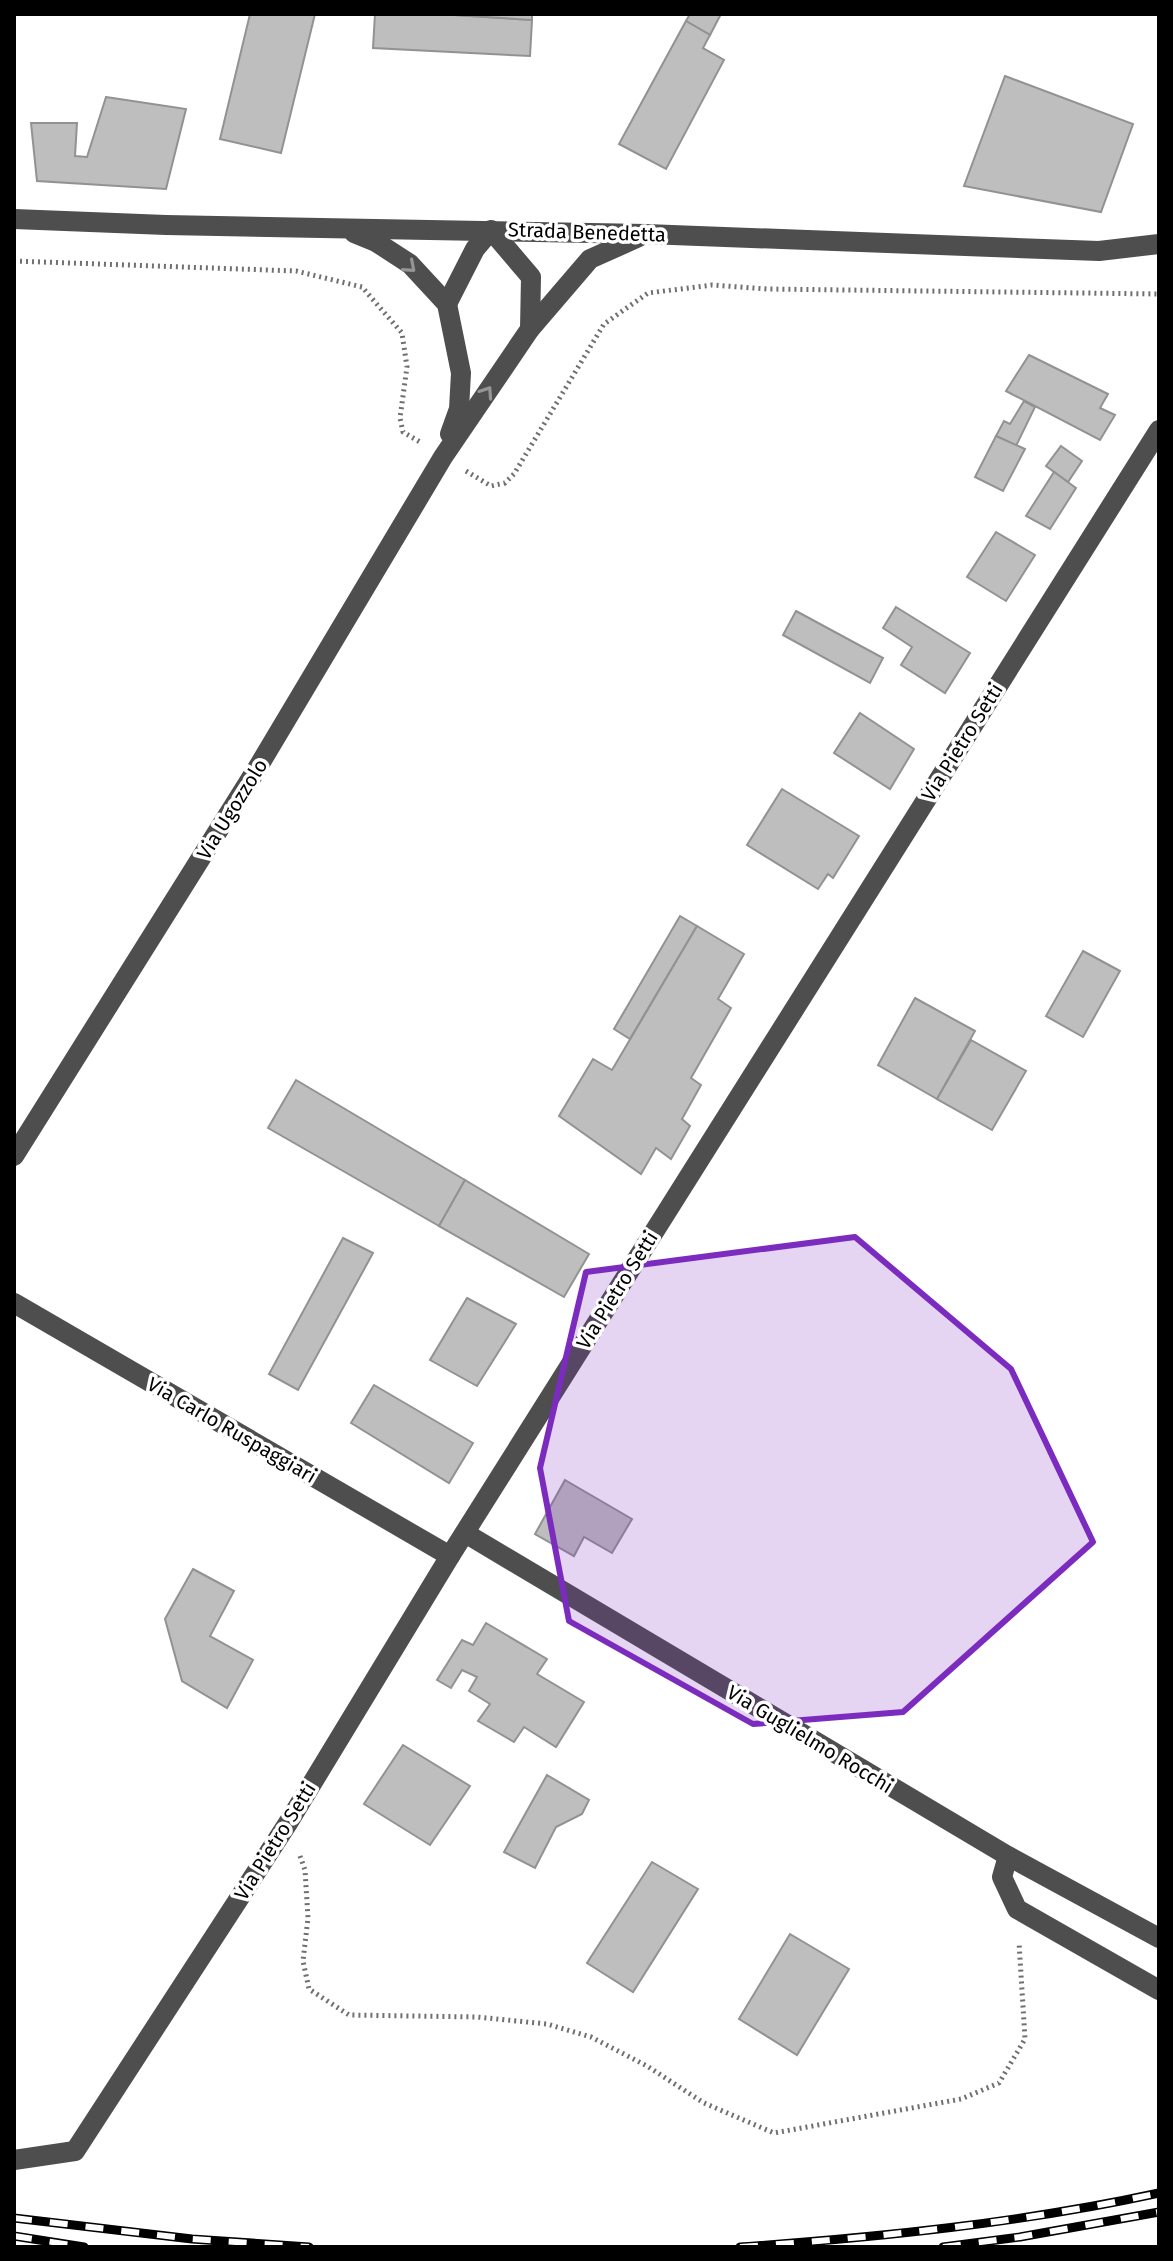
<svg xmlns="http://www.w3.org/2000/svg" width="1173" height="2261" font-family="'Fira Sans',sans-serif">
  <rect width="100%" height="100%" fill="#fff"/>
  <g fill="#bebebe" stroke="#929292" stroke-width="2">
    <path d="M250 14H315L281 153 220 139Z"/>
    <path d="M375 14H438L532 20 530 56 373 48Z"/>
    <path d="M438 14H532V20Z"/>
    <path d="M690 14H721L710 35 686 21Z"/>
    <path d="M686 21 710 35 703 48 724 60 666 169 619 144Z"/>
    <path d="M1005 76 1133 124 1101 212 964 186Z"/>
    <path d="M106 97 186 109 166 189 37 181 31 123H77L75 156 87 157Z"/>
    <path d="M1029 355 1108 394 1100 408 1115 415 1100 440 1006 391Z"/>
    <path d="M1024 401 1035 407 1016 446 996 436 1004 421 1010 424Z"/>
    <path d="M996 436 1025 449 1003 491 975 477Z"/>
    <path d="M1061 446 1082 461 1068 482 1046 466Z"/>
    <path d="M1054 472 1076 488 1050 529 1026 516Z"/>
    <path d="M996 532 1035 555 1006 601 967 577Z"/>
    <path d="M896 607 970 653 945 693 901 665 912 647 883 628Z"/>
    <path d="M796 611 883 658 870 683 783 635Z"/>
    <path d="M860 713 914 749 890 789 834 753Z"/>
    <path d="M782 789 859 836 833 878 828 874 818 889 747 845Z"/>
    <path d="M680 916 697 926 630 1039 614 1029Z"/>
    <path d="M697 926 744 954 718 999 731 1008 691 1078 701 1085 682 1119 690 1126 671 1159 656 1148 641 1174 559 1116 593 1059 612 1070Z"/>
    <path d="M1083 951 1120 971 1083 1037 1046 1016Z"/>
    <path d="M915 998 975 1031 937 1099 878 1065Z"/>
    <path d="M971 1040 1026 1071 992 1130 937 1099Z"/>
    <path d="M296 1080 465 1180 439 1226 268 1128Z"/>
    <path d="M465 1180 589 1254 564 1297 439 1226Z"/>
    <path d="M343 1238 373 1253 298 1390 269 1374Z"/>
    <path d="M467 1298 516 1324 477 1386 430 1360Z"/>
    <path d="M374 1385 473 1443 449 1483 351 1423Z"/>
    <path d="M565 1480 632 1519 612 1553 584 1537 574 1556 535 1534Z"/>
    <path d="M193 1569 234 1591 210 1636 253 1660 227 1708 182 1681 165 1619Z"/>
    <path d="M486 1623 547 1659 537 1674 584 1702 556 1747 524 1727 514 1742 478 1721 490 1704 469 1691 477 1677 462 1670 451 1688 437 1680 462 1640 473 1645Z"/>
    <path d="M403 1745 470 1786 430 1845 364 1804Z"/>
    <path d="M547 1775 589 1800 582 1814 556 1827 535 1868 504 1852Z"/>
    <path d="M652 1862 698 1889 633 1992 587 1963Z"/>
    <path d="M790 1934 849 1969 797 2055 739 2019Z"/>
  </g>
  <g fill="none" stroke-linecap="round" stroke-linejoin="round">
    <g stroke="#707070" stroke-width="5" stroke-dasharray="2 4" stroke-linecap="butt">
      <path d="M14 261 296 271 362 287 402 333 407 367 400 418 403 432 420 442"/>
      <path d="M466 471 491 486 505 483 514 474 604 324 648 293 712 285 767 289 1159 294"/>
      <path d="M300 1856 305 1870 308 1918 303 1961 309 1989 349 2015 477 2017 547 2024 591 2037 647 2066 704 2103 774 2133 961 2099 999 2083 1025 2039 1019 1942"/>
    </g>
    <g stroke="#4e4e4e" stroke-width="20">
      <path d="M14 219 166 225 646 234 1099 251 1159 244"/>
      <path d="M354 233 376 242 410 264 447 304 461 373 459 409 450 434"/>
      <path d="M447 304 475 249 491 230 531 277 530 329"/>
      <path d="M14 1156 258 767 443 457 530 329 590 259 639 237"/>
      <path d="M14 1303 450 1556"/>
      <path d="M465 1533 1008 1856 1159 1938"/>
      <path d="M1008 1856 1002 1877 1017 1909 1159 1990"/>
      <path d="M14 2160 75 2151 288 1823 450 1556 1159 430"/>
    </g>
    <defs>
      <g id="rail">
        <path d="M14 2218 192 2239 309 2247"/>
        <path d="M14 2236 84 2247"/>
        <path d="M740 2247C881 2237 1021 2223 1159 2193"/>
        <path d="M943 2247 1020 2237 1159 2212"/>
      </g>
    </defs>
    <use href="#rail" stroke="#000" stroke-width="9"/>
    <use href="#rail" stroke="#fff" stroke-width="6" stroke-dasharray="18" stroke-linecap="butt"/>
  </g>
  <defs><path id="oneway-chevron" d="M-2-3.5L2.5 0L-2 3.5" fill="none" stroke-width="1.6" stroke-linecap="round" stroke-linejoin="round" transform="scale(2)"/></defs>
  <g stroke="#959595">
    <use href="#oneway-chevron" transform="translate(410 267) rotate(41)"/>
    <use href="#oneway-chevron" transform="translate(487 392) rotate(-56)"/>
  </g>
  <path fill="#7b2cbf" fill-opacity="0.2" stroke="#7b2cbf" stroke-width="6" stroke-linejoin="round" d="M855 1237 1011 1369 1093 1542 903 1712 753 1724 569 1621 540 1468 586 1272Z"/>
  <g text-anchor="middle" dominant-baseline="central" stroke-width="7" stroke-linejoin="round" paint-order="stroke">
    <g font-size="20" fill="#000" stroke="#fff">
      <text transform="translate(587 232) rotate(2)">Strada Benedetta</text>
      <text transform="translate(962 742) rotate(-58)">Via Pietro Setti</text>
      <text transform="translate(232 809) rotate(-58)">Via Ugozzolo</text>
      <text transform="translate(617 1290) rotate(-58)">Via Pietro Setti</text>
      <text transform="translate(232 1430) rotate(30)">Via Carlo Ruspaggiari</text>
      <text transform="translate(810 1739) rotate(31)">Via Guglielmo Rocchi</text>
      <text transform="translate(275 1841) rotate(-58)">Via Pietro Setti</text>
    </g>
  </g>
  <rect width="1173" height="2261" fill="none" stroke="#000000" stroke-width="32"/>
</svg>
